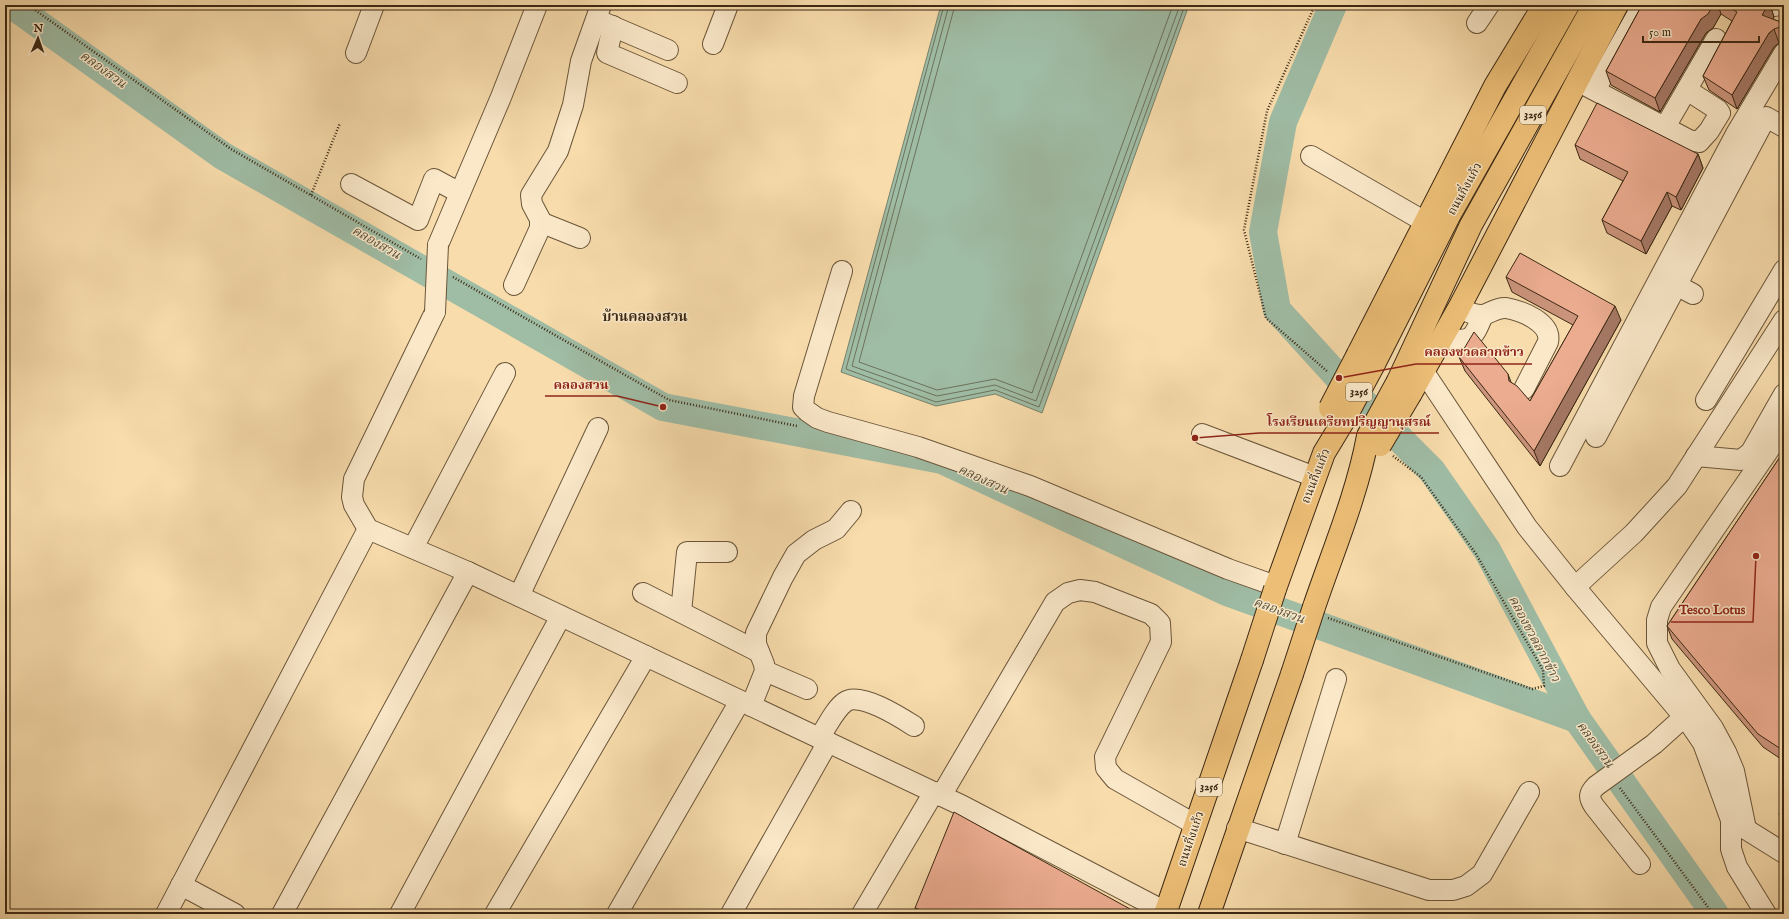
<svg xmlns="http://www.w3.org/2000/svg" width="1789" height="919" font-family="'IM FELL English','Noto Serif Thai',serif">
  <rect width="100%" height="100%" fill="#f8dcac"/>
  <filter id="stains"><feTurbulence type="fractalNoise" baseFrequency=".005" numOctaves="4"/><feColorMatrix values="0 0 0 0 .2 0 0 0 0 .09 0 0 0 0 .02 0 0 0 .5 -.17"/></filter>
  <radialGradient id="worn" r=".72"><stop offset=".6" stop-color="#630" stop-opacity="0"/><stop offset="1" stop-color="#630" stop-opacity=".3"/></radialGradient>
  <path fill="#9fbca5" stroke="#77816b" d="M941 5H1189L1042 413 995 394 936 406 841 372Z"/>
  <g fill="none" stroke-linecap="round" stroke-linejoin="round">
    <g stroke="#6d725c" stroke-width="1">
      <path d="M944 5 846 369 936 402 995 390 1039 407 1185 5"/>
      <path d="M949 5 852 366 937 396 995 385 1036 401 1180 5"/>
      <path d="M955 5 859 362 937 390 995 379 1032 393 1173 5"/>
    </g>
    <g stroke="#9fbca5" stroke-width="28">
      <path d="M12 5 223 156 663 407 942 460 1227 592 1577 719"/>
      <path d="M1333 5 1283 122 1263 232 1277 310 1339 378 1432 471 1487 550 1577 719 1715 914"/>
    </g>
    <defs>
      <g id="minor">
        <path d="M1775 6V5"/>
        <path d="M600 21 668 50"/>
        <path d="M1477 23 1489 5"/>
        <path d="M613 26 607 53 677 83"/>
        <path d="M713 44 728 5"/>
        <path d="M356 53 374 5"/>
        <path d="M1577 81 1689 140 1699 142 1709 131 1720 113 1718 110 1687 90"/>
        <path d="M1595 90 1637 15 1640 5"/>
        <path d="M1665 127 1716 39"/>
        <path d="M1311 156 1427 223"/>
        <path d="M351 184 418 220 434 179 460 193"/>
        <path d="M540 222 580 238"/>
        <path d="M438 245 501 97 537 5"/>
        <path d="M842 271 804 396 803 407 807 411 817 418 828 422 918 447 1030 486 1228 569 1276 586"/>
        <path d="M1665 279 1693 294"/>
        <path d="M514 285 540 228V219L532 204 531 195 558 151 573 105 581 61 601 5"/>
        <path d="M1459 308C1466 311 1475 316 1483 315 1491 313 1497 307 1506 308 1523 311 1552 323 1548 342L1524 389"/>
        <path d="M435 312 354 479 352 497 354 505 368 529 468 572 963 806 1166 912"/>
        <path d="M1442 339C1471 341 1472 342 1483 315"/>
        <path d="M1424 372 1527 527 1575 587 1690 724 1703 743 1731 820 1784 853"/>
        <path d="M1706 400 1784 270"/>
        <path d="M1202 434 1315 477"/>
        <path d="M1596 437 1766 117 1784 127"/>
        <path d="M1696 456 1741 460 1751 452 1784 394"/>
        <path d="M1560 466 1737 132 1784 53"/>
        <path d="M413 548 505 373"/>
        <path d="M1575 587 1634 533 1677 486 1784 320"/>
        <path d="M643 593 759 652"/>
        <path d="M519 596 598 428"/>
        <path d="M681 612 687 552H727"/>
        <path d="M765 671 807 689"/>
        <path d="M751 706 765 671 764 664 756 644V633L783 577 796 554 814 540 836 529 851 511"/>
        <path d="M819 738C827 727 834 710 845 702 859 691 900 717 914 726"/>
        <path d="M941 796 1055 602 1068 593 1080 590 1095 592 1151 614 1160 623 1161 642 1105 757 1106 768 1115 779 1196 825"/>
        <path d="M1731 820V849L1737 867 1766 914"/>
        <path d="M1237 828 1429 890H1453L1466 886 1482 874 1529 792"/>
        <path d="M1746 829 1734 771 1726 752 1713 728 1670 669 1657 643V620L1661 607 1784 428"/>
        <path d="M1285 844 1336 679"/>
        <path d="M1640 864 1594 806C1588 797 1589 793 1596 786L1654 744 1684 717"/>
        <path d="M181 885 235 914"/>
        <path d="M166 914 368 529"/>
        <path d="M282 914 468 572"/>
        <path d="M400 914 561 616"/>
        <path d="M495 914 646 656"/>
        <path d="M617 914 740 701"/>
        <path d="M731 914 828 742"/>
        <path d="M862 914 934 792"/>
      </g>
      <g id="major">
        <path d="M1358 354 1495 86 1544 5"/>
        <path d="M1374 364 1450 214 1568 5"/>
        <path d="M1398 381 1471 225 1594 5"/>
        <path d="M1411 393 1459 308 1617 5"/>
        <path d="M1275 589 1324 453 1344 420"/>
        <path d="M1314 607C1333 551 1357 495 1368 436"/>
        <path d="M1165 914 1252 660"/>
        <path d="M1209 914 1292 674"/>
      </g>
    </defs>
    <use href="#minor" stroke="#6a5539" stroke-width="22"/>
    <use href="#major" stroke="#3b2813" stroke-width="24"/>
    <g stroke="#3b2813" stroke-width="2.5" stroke-dasharray="1 2" stroke-linecap="butt">
      <path d="M28 5 231 149 421 259"/>
      <path d="M1315 5 1267 111 1244 230 1266 318 1328 372"/>
      <path d="M311 195 340 123"/>
      <path d="M453 277 669 400 797 426"/>
      <path d="M1328 618 1532 689 1544 686 1543 670 1476 554 1421 477 1393 456"/>
      <path d="M1620 788 1713 914"/>
    </g>
    <use href="#minor" stroke="#fae8c9" stroke-width="20"/>
    <use href="#major" stroke="#ecbe76" stroke-width="22"/>
    <defs>
      <path id="minor-bridge" d="M435 312 438 245"/>
      <g id="major-bridge">
        <path d="M1330 408 1358 354"/>
        <path d="M1344 420 1374 364"/>
        <path d="M1368 436 1398 381"/>
        <path d="M1380 445 1411 393"/>
        <path d="M1252 660 1275 589"/>
        <path d="M1292 674 1314 607"/>
      </g>
    </defs>
    <use href="#minor-bridge" stroke="#6a5539" stroke-width="22" stroke-linecap="butt"/>
    <use href="#major-bridge" stroke="#3b2813" stroke-width="24" stroke-linecap="butt"/>
    <use href="#minor-bridge" stroke="#fae8c9" stroke-width="20"/>
    <use href="#major-bridge" stroke="#ecbe76" stroke-width="22"/>
  </g>
  <g fill="#cb947c" stroke="#3b2813">
    <path d="M1642 5H1770L1774 17 1773 19 1783 23 1784 27V42L1779 43 1774 47 1737 109 1709 90 1703 76 1732 21 1721 14 1713 28 1706 33 1660 112 1611 85 1606 71Z"/>
    <path d="M1575 145 1698 154 1703 168 1681 210 1672 206 1646 254 1607 233 1602 220 1623 181 1580 159Z"/>
    <path d="M1506 277 1621 320 1540 466 1465 371 1459 357 1508 374 1511 382 1530 401 1573 325 1512 292Z"/>
    <path d="M1784 451V761L1763 747 1672 639 1667 626Z"/>
    <path d="M1784 807V827L1779 814Z"/>
    <path d="M915 908 1131 914H917Z"/>
  </g>
  <g fill="#a57865" stroke="#3b2813">
    <path d="M1713 5H1718L1721 14 1713 28 1706 33 1660 112 1655 98 1701 19Z"/>
    <path d="M1768 5H1770L1774 17 1767 29 1762 15Z"/>
    <path d="M1783 23 1784 27V38L1780 27Z"/>
    <path d="M1774 29 1779 43 1774 47 1737 109 1732 95 1769 33Z"/>
    <path d="M1698 154 1703 168 1681 210 1676 197Z"/>
    <path d="M1667 192 1672 206 1646 254 1641 241Z"/>
    <path d="M1615 306 1621 320 1540 466 1534 451Z"/>
    <path d="M1130 909 1131 914H1128Z"/>
  </g>
  <g fill="#ecac90" stroke="#3b2813">
    <path d="M1642 5H1713L1708 14 1701 19 1655 98 1606 71Z"/>
    <path d="M1725 5H1768L1762 15 1783 23 1780 27 1774 29 1769 33 1732 95 1703 76 1737 12Z"/>
    <path d="M1597 103 1698 154 1676 197 1667 192 1641 241 1602 220 1628 172 1575 145Z"/>
    <path d="M1520 253 1615 306 1534 451 1459 357 1474 332 1508 374 1509 381 1517 386 1530 401 1578 316 1506 277Z"/>
    <path d="M1784 451V751L1758 734 1667 626Z"/>
    <path d="M1784 807V817L1779 814Z"/>
    <path d="M954 812 1130 909 1128 914H932L915 908Z"/>
  </g>
  <g text-anchor="middle" dominant-baseline="central" stroke-width="3" stroke-linejoin="round" paint-order="stroke">
    <g fill="#fae8c9" stroke="#74624a" stroke-width="1">
      <rect x="1520" y="106" width="26" height="18" rx="3"/>
      <rect x="1346" y="383" width="26" height="18" rx="3"/>
      <rect x="1196" y="778" width="26" height="18" rx="3"/>
    </g>
    <g font-size="11" font-weight="bold" fill="#3b2813">
      <text x="1533" y="115">3256</text>
      <text x="1359" y="392">3256</text>
      <text x="1209" y="787">3256</text>
    </g>
    <g font-size="12" fill="#3b2813" stroke="#fae8c9">
      <text transform="translate(1465 189) rotate(-61)">ถนนกิ่งแก้ว</text>
      <text transform="translate(1316 476) rotate(-68)">ถนนกิ่งแก้ว</text>
      <text transform="translate(1191 839) rotate(-71)">ถนนกิ่งแก้ว</text>
    </g>
    <g font-size="13" font-style="italic" fill="#544d38" stroke="#fae8c9">
      <text transform="translate(103 70) rotate(36)">คลองสวน</text>
      <text transform="translate(376 243) rotate(30)">คลองสวน</text>
      <text transform="translate(983 480) rotate(25)">คลองสวน</text>
      <text transform="translate(1279 611) rotate(20)">คลองสวน</text>
      <text transform="translate(1534 639) rotate(62)">คลองชวดลากข้าว</text>
      <text transform="translate(1595 745) rotate(54)">คลองสวน</text>
    </g>
    <g font-size="14" font-weight="bold" fill="#3b2813" stroke="#fae8c9">
      <text x="645" y="317">บ้านคลองสวน</text>
    </g>
  </g>
  <path fill="none" stroke="#8f2418" stroke-width="1.5" d="M1339 378L1416 364H1532M663 407L617 396H545M1195 438L1259 433H1439M1756 556L1753 622H1671"/>
  <g fill="#8f2418" stroke="#fae8c9" stroke-width="1.5">
    <circle cx="1339" cy="378" r="4"/>
    <circle cx="663" cy="407" r="4"/>
    <circle cx="1195" cy="438" r="4"/>
    <circle cx="1756" cy="556" r="4"/>
  </g>
  <g font-size="13" text-anchor="middle" font-weight="bold" fill="#8f2418" stroke="#fae8c9" stroke-width="3" stroke-linejoin="round" paint-order="stroke">
    <text x="1474" y="356">คลองชวดลากข้าว</text>
    <text x="581" y="389">คลองสวน</text>
    <text x="1349" y="426">โรงเรียนเตรียทปริญญานุสรณ์</text>
    <text x="1712" y="614">Tesco Lotus</text>
  </g>
  <rect width="1789" height="919" fill="none" stroke="#f8dcac" stroke-width="20"/>
  <rect x="6" y="6" width="1777" height="907" fill="none" stroke="#3b2813" stroke-width="2"/>
  <rect x="10" y="10" width="1769" height="899" fill="none" stroke="#3b2813"/>
  <g transform="translate(38 38) rotate(2)" stroke="#fae8c9" stroke-width="3" paint-order="stroke">
  <path d="M0-3L7 15L0 10L-7 15Z" fill="#3b2813"/>
  <text y="-6" font-size="11" font-weight="bold" text-anchor="middle" fill="#3b2813">N</text>
  </g>
  <path d="M1643 36v6h116v-6" fill="none" stroke="#3b2813" stroke-width="2"/>
  <text x="1649" y="36" font-size="12" fill="#3b2813" stroke="#fae8c9" stroke-width="3" paint-order="stroke">50 m</text>
  <rect width="100%" height="100%" filter="url(#stains)"/>
  <rect width="100%" height="100%" fill="url(#worn)"/>
</svg>
